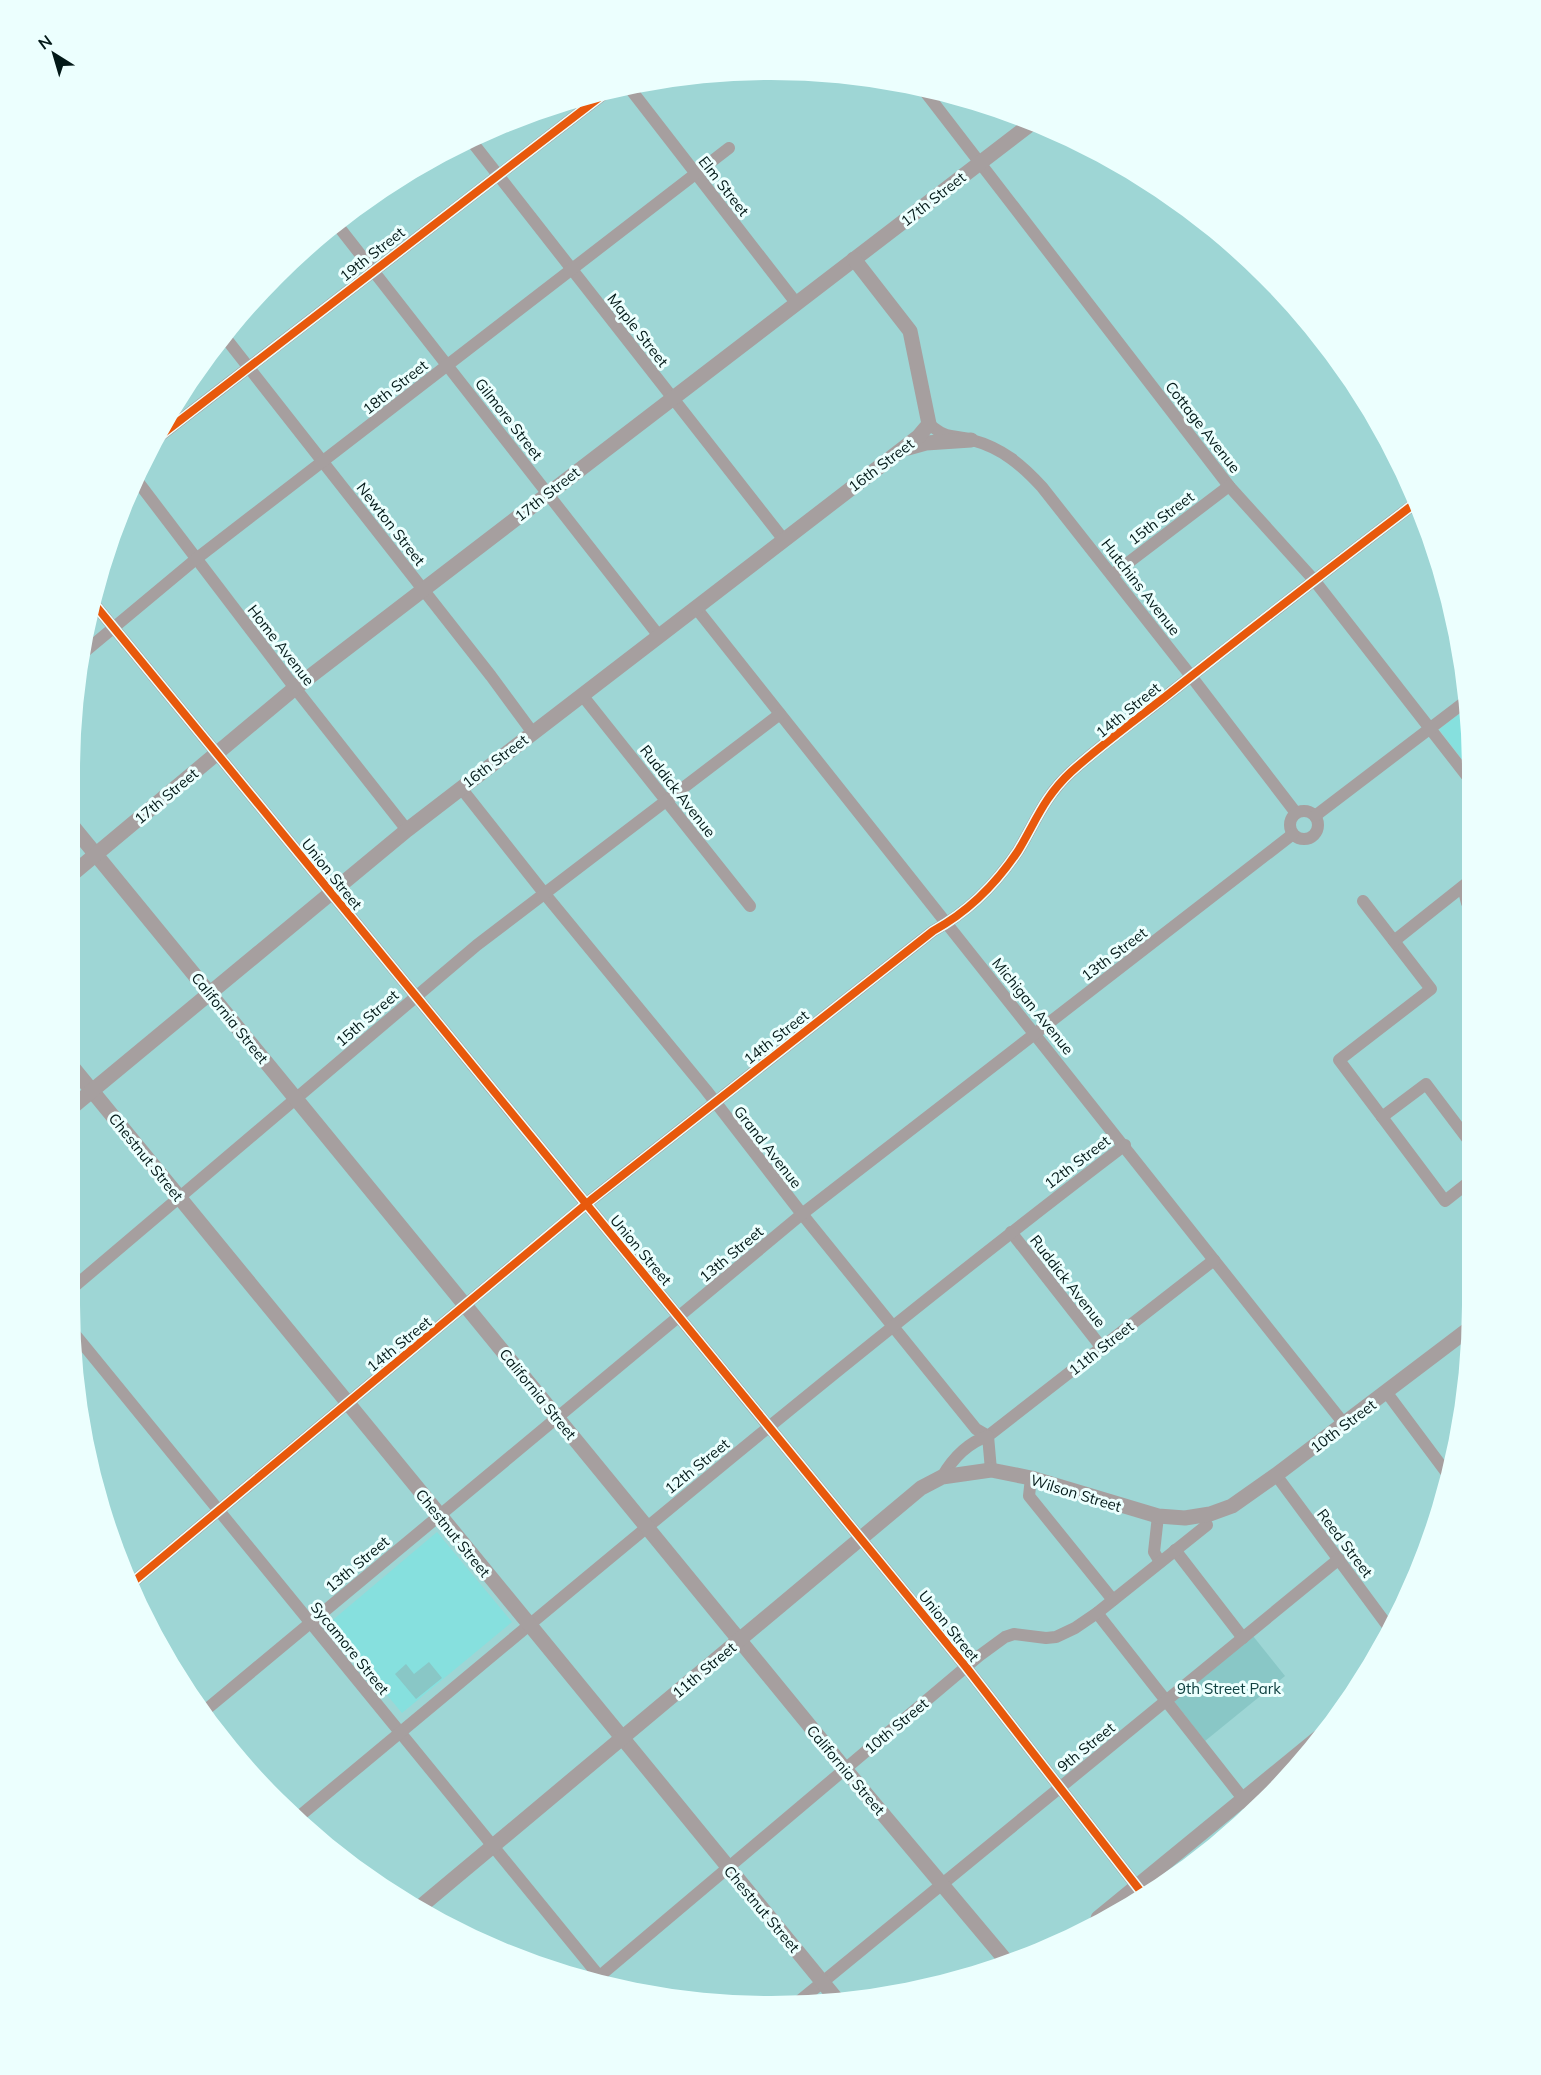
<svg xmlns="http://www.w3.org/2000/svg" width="1541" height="2075" font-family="Mulish,sans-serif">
  <rect width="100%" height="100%" fill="#9ed6d5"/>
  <g fill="#86e0de">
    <path d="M1466 709 1467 766 1439 729Z"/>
    <path d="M437 1532 512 1622 402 1713 328 1624Z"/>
  </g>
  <g fill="#89c7c6">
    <path d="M1253 1636 1285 1676 1205 1741 1173 1700Z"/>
    <path d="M429 1662 442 1678 416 1699 395 1674 406 1664 414 1674Z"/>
  </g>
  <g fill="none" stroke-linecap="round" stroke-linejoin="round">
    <g stroke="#a69f9f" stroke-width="12">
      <path d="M628 86 797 304"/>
      <path d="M923 89 1229 486 1314 580 1467 776"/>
      <path d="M469 138 784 540"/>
      <path d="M335 222 659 636"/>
      <path d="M224 336 491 676 533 733"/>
      <path d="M929 424C948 440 950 434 972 440 1002 448 1022 465 1042 487L1191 676 1296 813"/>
      <path d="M152 442 609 90"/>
      <path d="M135 478 295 688 407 830"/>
      <path d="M1112 575 1229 486"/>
      <path d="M91 600 966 1667 1142 1893"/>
      <path d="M696 608 1345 1425"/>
      <path d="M82 654 196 559 729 148"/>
      <path d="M582 695 750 906"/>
      <path d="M461 788 544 893 706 1090 802 1214 976 1429 988 1436"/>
      <circle cx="1304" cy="825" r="14"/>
      <path d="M1315 816 1466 701"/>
      <path d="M1463 887 1467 903"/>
      <path d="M1363 901 1431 989 1339 1060 1382 1117"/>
      <path d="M1394 941 1467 883"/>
      <path d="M1469 1141 1426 1084 1382 1117 1445 1201 1469 1182"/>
      <path d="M1011 1232 1102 1348"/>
      <path d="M69 1291 477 945 780 714"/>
      <path d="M73 1332 604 1982"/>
      <path d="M1387 1393 1446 1472"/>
      <path d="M991 1470 988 1436 1214 1260"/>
      <path d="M1276 1475 1390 1629"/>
      <path d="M942 1477C953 1458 967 1443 988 1436"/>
      <path d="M1031 1478 1029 1496 1113 1600"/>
      <path d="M1158 1516 1154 1552 1160 1562"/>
      <path d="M1175 1550 1243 1638"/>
      <path d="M133 1582 591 1200 933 931C968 912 996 884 1018 851 1036 821 1044 797 1071 772 1102 744 1137 719 1170 693 1252 628 1335 564 1418 501"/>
      <path d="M1097 1613 1252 1810"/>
      <path d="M202 1713 802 1214 1293 834"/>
      <path d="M296 1819C570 1592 841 1361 1125 1145"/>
      <path d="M595 1980 979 1656 1005 1637 1014 1634 1046 1638 1056 1637 1075 1628 1097 1613 1207 1525"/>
      <path d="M797 2003 1339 1559"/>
    </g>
    <g stroke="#a69f9f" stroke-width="15">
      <path d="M908 448 926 443 971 440"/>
      <path d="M70 823 845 1769 1008 1963"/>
      <path d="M70 876 295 688 1032 123"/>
      <path d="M70 1064 838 2001"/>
      <path d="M70 1109 407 830 918 437 929 424 910 331 854 259"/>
      <path d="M420 1907 921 1488 942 1477 991 1470 1031 1478 1158 1516 1185 1518 1210 1514 1232 1506 1276 1475 1470 1328"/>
      <path d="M1098 1918 1319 1737"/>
    </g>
    <defs>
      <g id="cycleway">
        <path d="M152 442 609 90"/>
        <path d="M91 600 966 1667 1142 1893"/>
        <path d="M133 1582 591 1200 933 931C968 912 996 884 1018 851 1036 821 1044 797 1071 772 1102 744 1137 719 1170 693 1252 628 1335 564 1418 501"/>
      </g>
    </defs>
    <use href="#cycleway" stroke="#ecfffe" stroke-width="11"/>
    <use href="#cycleway" stroke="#e8590c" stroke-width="8"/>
  </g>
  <g text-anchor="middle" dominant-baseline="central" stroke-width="6" stroke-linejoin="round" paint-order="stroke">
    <g font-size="15" fill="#031918" stroke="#ecfffe">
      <text transform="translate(724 186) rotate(52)">Elm Street</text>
      <text transform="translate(933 199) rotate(-38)">17th Street</text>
      <text transform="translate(372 254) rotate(-38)">19th Street</text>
      <text transform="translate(638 330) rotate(52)">Maple Street</text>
      <text transform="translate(395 387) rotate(-38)">18th Street</text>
      <text transform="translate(509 419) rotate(52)">Gilmore Street</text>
      <text transform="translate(1203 427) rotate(52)">Cottage Avenue</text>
      <text transform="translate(881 465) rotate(-37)">16th Street</text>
      <text transform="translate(547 494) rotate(-38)">17th Street</text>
      <text transform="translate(1161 518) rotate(-37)">15th Street</text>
      <text transform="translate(391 524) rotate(52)">Newton Street</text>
      <text transform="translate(1141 587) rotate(52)">Hutchins Avenue</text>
      <text transform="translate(281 645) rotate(52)">Home Avenue</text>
      <text transform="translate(1128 710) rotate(-39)">14th Street</text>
      <text transform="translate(495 761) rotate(-37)">16th Street</text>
      <text transform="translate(678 791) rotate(52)">Ruddick Avenue</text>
      <text transform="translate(166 796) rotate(-40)">17th Street</text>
      <text transform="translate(332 874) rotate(51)">Union Street</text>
      <text transform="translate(1114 954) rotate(-37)">13th Street</text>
      <text transform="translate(1033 1006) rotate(51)">Michigan Avenue</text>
      <text transform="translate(230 1018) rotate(51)">California Street</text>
      <text transform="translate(367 1018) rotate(-41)">15th Street</text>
      <text transform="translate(776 1037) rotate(-38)">14th Street</text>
      <text transform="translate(768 1147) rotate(52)">Grand Avenue</text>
      <text transform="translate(146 1157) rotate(51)">Chestnut Street</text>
      <text transform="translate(1077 1162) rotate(-37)">12th Street</text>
      <text transform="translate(641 1250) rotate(50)">Union Street</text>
      <text transform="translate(731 1254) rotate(-40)">13th Street</text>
      <text transform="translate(1068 1281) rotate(52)">Ruddick Avenue</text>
      <text transform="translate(399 1344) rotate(-39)">14th Street</text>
      <text transform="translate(1101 1348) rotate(-38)">11th Street</text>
      <text transform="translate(538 1394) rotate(51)">California Street</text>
      <text transform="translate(1343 1426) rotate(-37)">10th Street</text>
      <text transform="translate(697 1466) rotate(-39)">12th Street</text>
      <text transform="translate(1076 1493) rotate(17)">Wilson Street</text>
      <text transform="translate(453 1533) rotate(51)">Chestnut Street</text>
      <text transform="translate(1345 1543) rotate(53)">Reed Street</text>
      <text transform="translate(357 1564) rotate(-40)">13th Street</text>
      <text transform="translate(949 1626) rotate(51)">Union Street</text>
      <text transform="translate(350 1648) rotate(51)">Sycamore Street</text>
      <text transform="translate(704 1670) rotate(-40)">11th Street</text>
      <text transform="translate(896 1726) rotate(-40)">10th Street</text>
      <text transform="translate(1086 1747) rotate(-39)">9th Street</text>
      <text transform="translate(846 1770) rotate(50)">California Street</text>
      <text transform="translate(762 1909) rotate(50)">Chestnut Street</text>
    </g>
    <g font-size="15" fill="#104141" stroke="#ecfffe">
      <text x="1229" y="1688">9th Street Park</text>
    </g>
  </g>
  <path d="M0 0H1541V2075H0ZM771 80H771A691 691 0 0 1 1462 771V1305A691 691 0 0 1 771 1996H771A691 691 0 0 1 80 1305V771A691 691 0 0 1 771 80Z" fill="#ecfffe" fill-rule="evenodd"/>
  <g transform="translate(54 54) rotate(323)" stroke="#ecfffe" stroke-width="4.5" paint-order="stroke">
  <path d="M0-4.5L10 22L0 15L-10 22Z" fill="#031918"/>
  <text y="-9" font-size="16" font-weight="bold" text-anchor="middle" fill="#031918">N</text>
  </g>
</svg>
